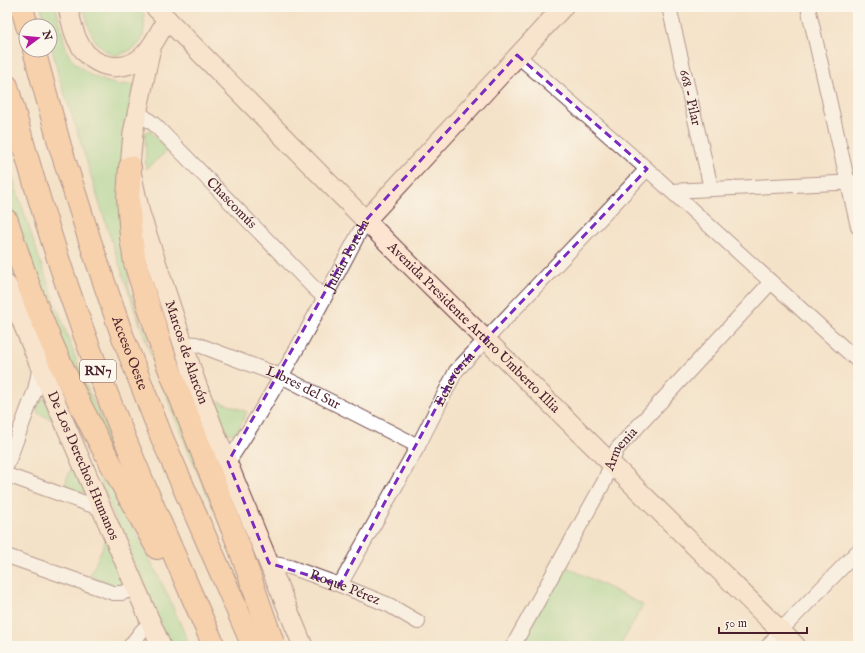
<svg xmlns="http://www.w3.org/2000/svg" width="865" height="653" font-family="'IM FELL English',serif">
  <rect width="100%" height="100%" fill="#fbf7ec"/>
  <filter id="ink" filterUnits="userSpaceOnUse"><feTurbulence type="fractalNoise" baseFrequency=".025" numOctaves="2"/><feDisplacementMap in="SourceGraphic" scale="8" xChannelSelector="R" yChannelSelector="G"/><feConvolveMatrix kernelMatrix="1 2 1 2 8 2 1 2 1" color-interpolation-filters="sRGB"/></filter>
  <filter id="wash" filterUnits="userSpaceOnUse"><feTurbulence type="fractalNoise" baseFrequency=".012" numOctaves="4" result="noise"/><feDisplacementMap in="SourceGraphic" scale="16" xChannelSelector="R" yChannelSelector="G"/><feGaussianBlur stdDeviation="0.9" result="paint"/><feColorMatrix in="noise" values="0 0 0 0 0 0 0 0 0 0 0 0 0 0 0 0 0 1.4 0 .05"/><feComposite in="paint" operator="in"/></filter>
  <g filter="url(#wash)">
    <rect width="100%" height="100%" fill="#f4e2c8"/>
    <g fill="#96d991" stroke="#707c5e">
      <path d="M41 7H56L67 52 74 62 90 75 105 81 118 85 130 84 136 85 128 284 142 326 151 335 146 339 156 365 160 364 214 510C160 390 118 266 80 140 70 105 50 62 50 26H46Z"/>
      <path d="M83 7H137L144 14C145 43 142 47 115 56 90 44 91 31 83 7Z"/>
      <path d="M150 131 168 150 146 169 145 132Z"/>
      <path d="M7 162 44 272 85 384 116 449 108 453 97 433 14 219 7 193 10 192 7 181Z"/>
      <path d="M7 244 48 355 167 594 190 646H168L48 355 7 266Z"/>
      <path d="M45 398 54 421 36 412 41 400Z"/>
      <path d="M213 399 247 412 237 432 231 434 225 432Z"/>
      <path d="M72 465 85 491 82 493 64 487Z"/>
      <path d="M107 537 127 583 122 587 118 588 90 576Z"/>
      <path d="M565 566 643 605 620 646H519Z"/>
    </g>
  </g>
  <g filter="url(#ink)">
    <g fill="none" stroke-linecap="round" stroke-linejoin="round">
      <defs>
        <g id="street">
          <path id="s1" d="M669 7 711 188"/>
          <path d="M808 7 858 227"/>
          <path d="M517 55 647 169 858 361"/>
          <path id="s2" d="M137 111 155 125 315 289 324 297"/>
          <path d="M671 191 858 182"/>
          <path id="s3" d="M182 343 196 344 204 347 281 376 418 446"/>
          <path id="s4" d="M228 462C280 385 322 302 366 220"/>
          <path d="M7 465 35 390 40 366"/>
          <path d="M7 475 102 509"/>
          <path d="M7 556 113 593H122L136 588"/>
          <path id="s5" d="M269 563 290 567 340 585 389 605 418 622"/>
          <path id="s6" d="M340 585 418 446 456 371 647 169"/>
          <path d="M130 646 141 632 151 622"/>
          <path id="s7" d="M513 646 604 482 617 449 771 282"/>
          <path d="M768 646 780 631 858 551"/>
        </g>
        <g id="secondary">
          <path d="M68 7C71 20 73 34 80 45 94 69 126 75 146 53 154 44 160 31 167 19"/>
          <path id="s8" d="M155 7 392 247 796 646"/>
          <path id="s9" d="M151 47 133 133 130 167 140 213 195 380 214 430 303 646"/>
          <path d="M366 220 563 7"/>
          <path id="s10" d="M7 285 40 366 161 646"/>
        </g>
        <g id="highway">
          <path d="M22 7 27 26"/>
          <path id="s11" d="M34 50 60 146 90 241 121 332 162 438 253 646"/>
          <path d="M7 86C28 163 50 239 77 314 117 427 166 536 214 646"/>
          <path d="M130 167 128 198 131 237 135 263 165 358 239 546 274 646"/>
          <path d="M7 221C21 264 35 306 53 346 83 416 121 482 157 548"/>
        </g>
      </defs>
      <use href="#street" stroke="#643c43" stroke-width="16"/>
      <use href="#secondary" stroke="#643c43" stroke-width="21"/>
      <use href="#highway" stroke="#643c43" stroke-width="24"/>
      <use href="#street" stroke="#fff" stroke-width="14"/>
      <use href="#secondary" stroke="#fde4d0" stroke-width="19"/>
      <use href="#highway" stroke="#f9bc8a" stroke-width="22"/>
    </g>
  </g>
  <path d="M0 0H865V653H0ZM517 55 647 169 456 371 340 585 269 563 228 462 366 220Z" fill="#f4e2c8" fill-opacity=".55" fill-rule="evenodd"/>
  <path fill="none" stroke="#7b2cbf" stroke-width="3" stroke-dasharray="8 5" stroke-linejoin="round" d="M517 55 647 169 456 371 340 585 269 563 228 462 366 220Z"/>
  <g text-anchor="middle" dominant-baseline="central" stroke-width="3.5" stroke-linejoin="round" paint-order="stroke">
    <rect fill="#fbf7ec" stroke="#7f6065" stroke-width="1" x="80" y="360" width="36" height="22" rx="3"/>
    <g font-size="13" font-weight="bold" fill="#4a1f2b">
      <text x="98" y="371">RN7</text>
    </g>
    <g font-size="14" fill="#4a1f2b" stroke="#fbf7ec">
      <text stroke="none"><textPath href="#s1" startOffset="93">668 - Pilar</textPath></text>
      <text stroke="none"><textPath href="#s2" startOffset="132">Chascomús</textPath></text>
      <text stroke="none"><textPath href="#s4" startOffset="239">Julián Portela</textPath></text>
      <text stroke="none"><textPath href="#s8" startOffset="452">Avenida Presidente Arturo Umberto Illia</textPath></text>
      <text stroke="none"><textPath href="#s11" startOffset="318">Acceso Oeste</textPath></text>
      <text stroke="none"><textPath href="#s9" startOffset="316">Marcos de Alarcón</textPath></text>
      <text stroke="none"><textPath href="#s6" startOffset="236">Echeverría</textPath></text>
      <text stroke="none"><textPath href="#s3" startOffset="130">Libres del Sur</textPath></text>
      <text stroke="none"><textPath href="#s7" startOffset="225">Armenia</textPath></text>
      <text stroke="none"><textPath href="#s10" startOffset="196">De Los Derechos Humanos</textPath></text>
      <text stroke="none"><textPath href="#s5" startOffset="80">Roque Pérez</textPath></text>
    </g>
  </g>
  <rect width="865" height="653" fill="none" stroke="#fbf7ec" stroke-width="24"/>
  <g transform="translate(38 38) rotate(74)"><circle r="19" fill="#fbf7ec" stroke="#b4a19f"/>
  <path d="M0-3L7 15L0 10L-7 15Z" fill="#b5179e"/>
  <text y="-6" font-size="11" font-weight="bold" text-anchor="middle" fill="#4a1f2b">N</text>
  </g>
  <path d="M719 627v6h88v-6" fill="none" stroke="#4a1f2b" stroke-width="2"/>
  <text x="725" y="627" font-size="12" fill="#4a1f2b" stroke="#fbf7ec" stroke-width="3" paint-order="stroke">50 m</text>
</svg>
